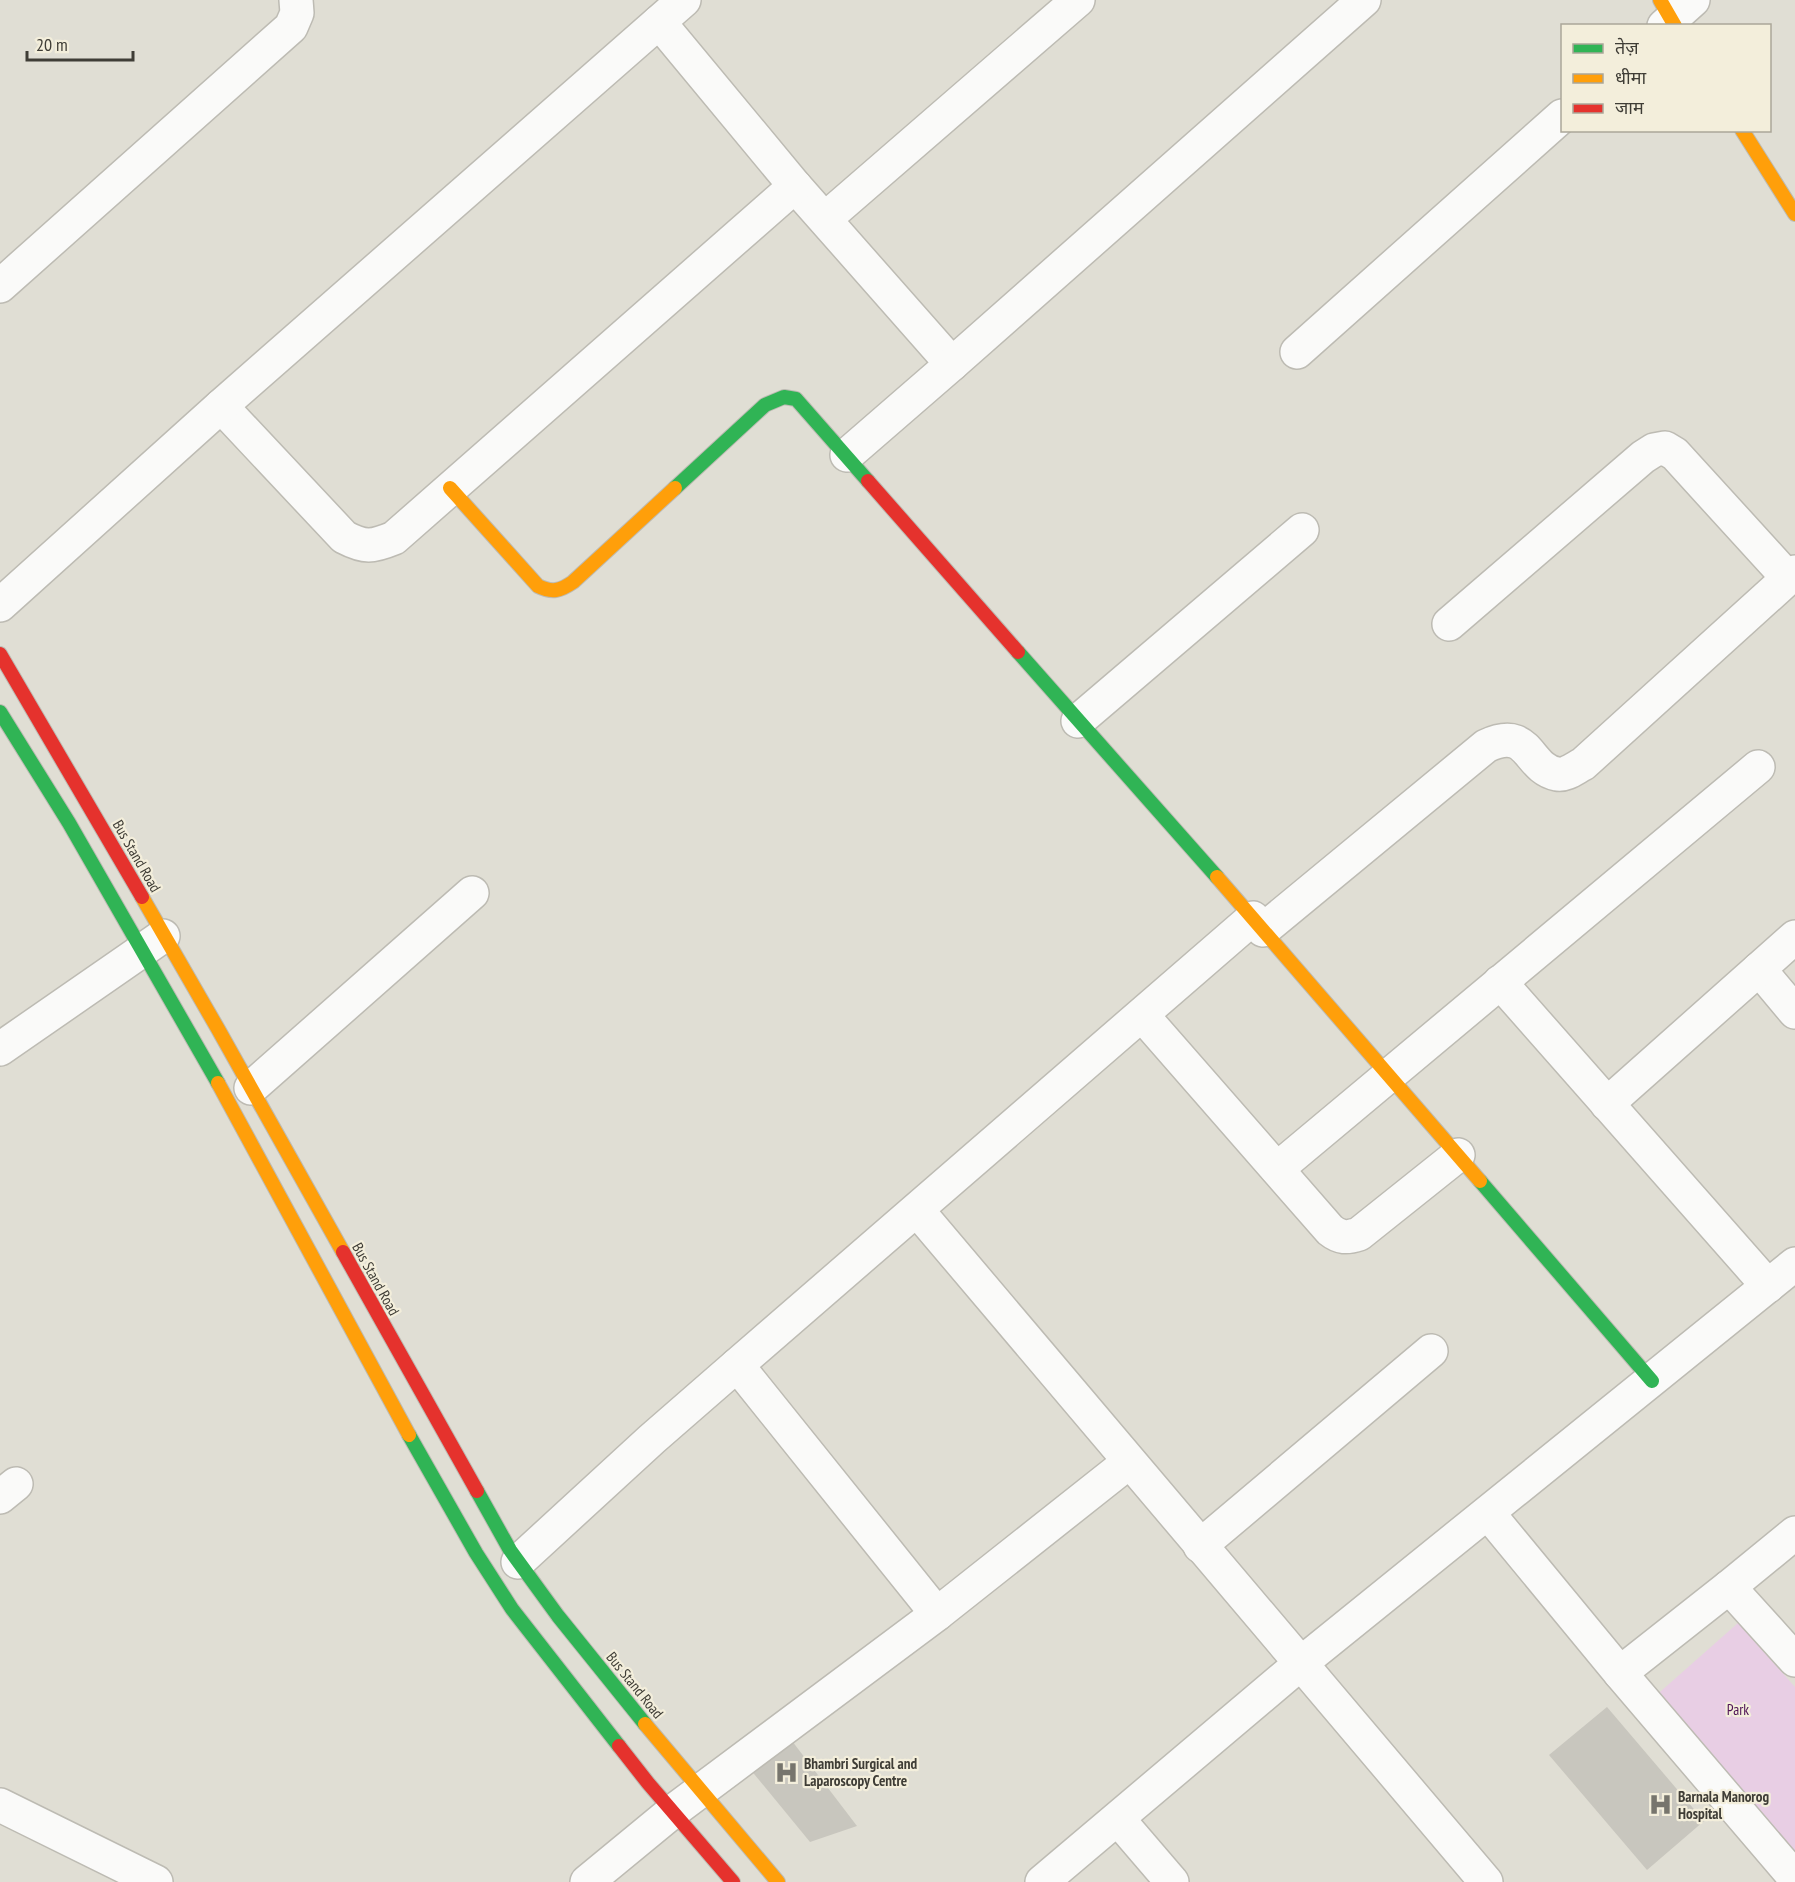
<svg xmlns="http://www.w3.org/2000/svg" width="1795" height="1882" font-family="'PT Sans Narrow','Noto Sans Devanagari',sans-serif">
  <rect width="100%" height="100%" fill="#e0ded4"/>
  <path fill="#e8cee4" d="M1738 1623 1795 1687V1859L1652 1699Z"/>
  <g fill="#c8c6be">
    <path d="M1607 1707 1704 1821 1647 1870 1549 1755Z"/>
    <path d="M789 1737 857 1826 810 1842 750 1769Z"/>
  </g>
  <g fill="none" stroke-linecap="round" stroke-linejoin="round">
    <defs>
      <g id="street">
        <path d="M659 22 795 186 952 364"/>
        <path d="M1664 26 1693 0"/>
        <path d="M825 219 1078 0"/>
        <path d="M0 286 291 27 297 13 296 0"/>
        <path d="M1297 352 1562 116"/>
        <path d="M221 406 344 537C365 548 372 547 394 538L795 186"/>
        <path d="M847 455 952 364 1364 0"/>
        <path d="M0 605 221 406 684 0"/>
        <path d="M1449 624 1643 457 1654 450 1665 448 1675 454 1788 578"/>
        <path d="M1078 721 1302 530"/>
        <path d="M1263 930 1486 746C1531 725 1526 768 1557 774 1565 776 1575 768 1583 764L1795 572"/>
        <path d="M1759 969 1795 1012"/>
        <path d="M1500 982 1768 1286"/>
        <path d="M1142 1015 1330 1230C1340 1238 1347 1238 1359 1234L1458 1155"/>
        <path d="M0 1049 163 936"/>
        <path d="M251 1088 472 893"/>
        <path d="M1607 1104 1795 937"/>
        <path d="M1277 1169 1758 767"/>
        <path d="M917 1210 1486 1882"/>
        <path d="M737 1365 937 1614"/>
        <path d="M0 1497 16 1484"/>
        <path d="M1488 1513 1620 1673 1729 1587 1795 1660"/>
        <path d="M1200 1546 1431 1351"/>
        <path d="M518 1562 652 1439 737 1365 1253 918"/>
        <path d="M1729 1587 1795 1533"/>
        <path d="M1620 1673 1795 1878"/>
        <path d="M0 1805 156 1882"/>
        <path d="M1118 1819 1172 1882"/>
        <path d="M587 1882 672 1812 937 1614 1129 1462"/>
        <path d="M1042 1882 1300 1664 1795 1264"/>
      </g>
      <g id="fast">
        <path d="M675 488 765 405 784 397 796 399 868 481"/>
        <path d="M1018 652 1217 877"/>
        <path d="M0 712 69 823 218 1083"/>
        <path d="M1480 1181 1652 1381"/>
        <path d="M409 1435 476 1553 512 1609 619 1746"/>
        <path d="M477 1491 510 1550 558 1616 645 1724"/>
      </g>
      <g id="slow">
        <path d="M1660 0 1675 26"/>
        <path d="M1742 130 1795 214"/>
        <path d="M450 488 538 586C552 593 560 591 573 582L675 488"/>
        <path d="M1217 877 1480 1181"/>
        <path d="M142 897 218 1029 343 1252"/>
        <path d="M218 1083 409 1435"/>
        <path d="M645 1724 778 1882"/>
      </g>
      <g id="jam">
        <path d="M868 481 1018 652"/>
        <path d="M0 654 142 897"/>
        <path d="M343 1252 477 1491"/>
        <path d="M619 1746 648 1783 733 1882"/>
      </g>
    </defs>
    <use href="#street" stroke="#bdbbb3" stroke-width="36"/>
    <use href="#fast" stroke="#bdbbb3" stroke-width="16"/>
    <use href="#slow" stroke="#bdbbb3" stroke-width="16"/>
    <use href="#jam" stroke="#bdbbb3" stroke-width="16"/>
    <use href="#street" stroke="#fafaf9" stroke-width="33"/>
    <use href="#fast" stroke="#30b455" stroke-width="14"/>
    <use href="#slow" stroke="#ff9f0a" stroke-width="14"/>
    <use href="#jam" stroke="#e5322d" stroke-width="14"/>
  </g>
  <defs>
    <symbol id="hospital-bare" viewBox="-9 -9 18 18"><path d="M-5-5h3v3.5h4V-5h3V5h-3V1.5h-4V5h-3Z" fill="#77756d" stroke="#f3eedb" stroke-width="2.5" paint-order="stroke"/></symbol>
  </defs>
  <g fill-rule="evenodd">
    <use href="#hospital-bare" x="770" y="1756" width="33" height="33"/>
    <use href="#hospital-bare" x="1644" y="1788" width="33" height="33"/>
  </g>
  <g text-anchor="middle" dominant-baseline="central" stroke-width="4.5" stroke-linejoin="round" paint-order="stroke">
    <g font-size="15" fill="#3f3d36" stroke="#f3eedb">
      <text transform="translate(137 856) rotate(60)">Bus Stand Road</text>
      <text transform="translate(376 1279) rotate(61)">Bus Stand Road</text>
      <text transform="translate(635 1685) rotate(51)">Bus Stand Road</text>
    </g>
    <g font-size="15" fill="#4e1154" stroke="#f3eedb">
      <text x="1738" y="1709">Park</text>
    </g>
    <g font-size="15" font-weight="bold" fill="#3f3d36" stroke="#f3eedb" text-anchor="start">
      <text x="804" y="1763">Bhambri Surgical and<tspan x="804" dy="17">Laparoscopy Centre</tspan></text>
      <text x="1678" y="1796">Barnala Manorog<tspan x="1678" dy="17">Hospital</tspan></text>
    </g>
  </g>
  <rect x="1561" y="24" width="210" height="108" fill="#f3eedb" stroke="#aba799" stroke-width="1.5"/>
  <rect x="1573" y="44" width="30" height="9" fill="#30b455" stroke="#aba799" stroke-width="1.5"/>
  <text x="1615" y="54" font-size="18" fill="#3f3d36">तेज़</text>
  <rect x="1573" y="74" width="30" height="9" fill="#ff9f0a" stroke="#aba799" stroke-width="1.5"/>
  <text x="1615" y="84" font-size="18" fill="#3f3d36">धीमा</text>
  <rect x="1573" y="104" width="30" height="9" fill="#e5322d" stroke="#aba799" stroke-width="1.5"/>
  <text x="1615" y="114" font-size="18" fill="#3f3d36">जाम</text>
  <path d="M27 51v9h106v-9" fill="none" stroke="#3f3d36" stroke-width="3"/>
  <text x="36" y="51" font-size="18" fill="#3f3d36" stroke="#f3eedb" stroke-width="4.5" paint-order="stroke">20 m</text>
</svg>
